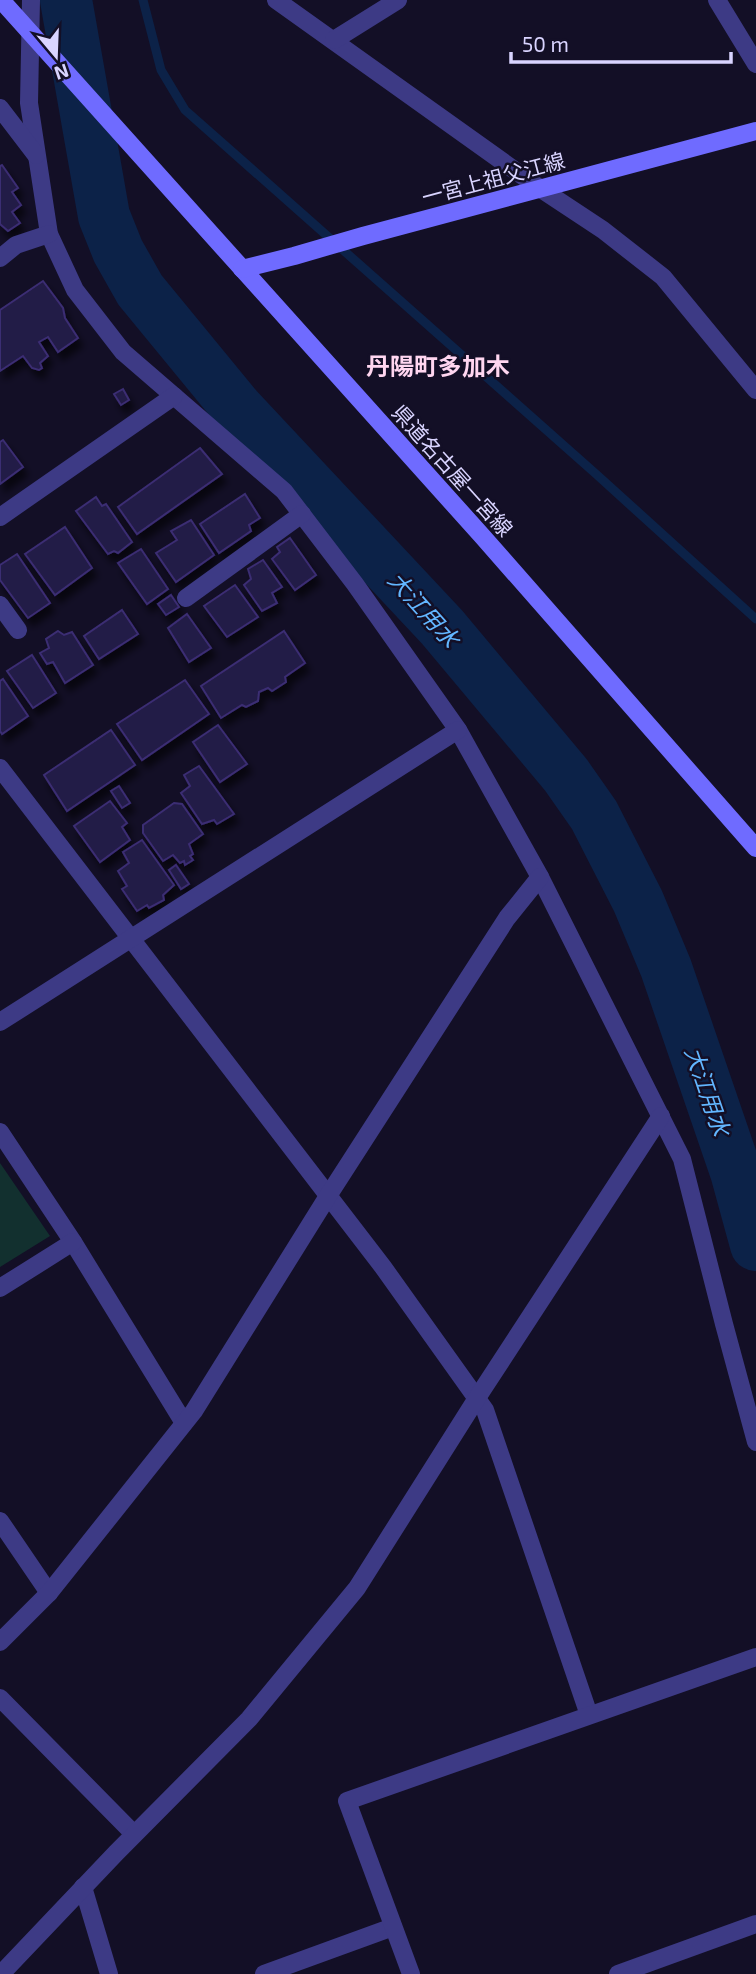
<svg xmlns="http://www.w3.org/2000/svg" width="756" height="1974" font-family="'Exo 2','Noto Sans JP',sans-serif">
  <defs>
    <filter id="shadow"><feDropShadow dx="4.5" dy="8" stdDeviation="3.5" flood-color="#0009"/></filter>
  </defs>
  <rect width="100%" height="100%" fill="#130f26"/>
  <path fill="#12302f" d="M0 1163 50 1236 0 1267Z"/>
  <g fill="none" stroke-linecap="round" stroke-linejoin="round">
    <path stroke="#0c2248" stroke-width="9" d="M143 0 161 70 185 110 596 474 756 619"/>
    <path stroke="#0c2248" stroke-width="52" d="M66 0 104 216 118 251 140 290 237 408 442 627 566 775 594 815 638 901 666 968 736 1172 756 1245"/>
  </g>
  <g fill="#241b47" stroke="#3b2d73" stroke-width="2" filter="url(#shadow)">
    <path d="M2 165 18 188 12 192 21 205 12 212 20 223 8 231 0 224V166Z"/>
    <path d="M43 281 63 308 65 318 78 338 58 352 48 337 39 342 48 356 40 363 42 368 39 370 32 368 23 356 0 371V310Z"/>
    <path d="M123 389 129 400 121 405 114 394Z"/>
    <path d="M3 440 23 467 0 484V442Z"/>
    <path d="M200 448 222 474 137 534 118 507Z"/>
    <path d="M245 494 260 518 249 525 251 531 219 553 200 524Z"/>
    <path d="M96 497 102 506 106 504 132 542 118 553 114 551 108 554 76 511Z"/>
    <path d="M191 520 214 555 176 582 156 553 177 540 171 531Z"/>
    <path d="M65 527 92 568 55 595 25 554Z"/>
    <path d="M290 538 316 575 295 590 272 559 280 552 277 547Z"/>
    <path d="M141 549 168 589 147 604 118 563Z"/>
    <path d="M17 554 50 603 28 618 0 580V565Z"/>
    <path d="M263 560 282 587 272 593 277 603 262 611 244 585 251 579 248 569Z"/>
    <path d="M235 585 258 617 227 637 204 606Z"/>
    <path d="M171 595 179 607 166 615 158 604Z"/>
    <path d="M122 610 138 634 99 659 84 636Z"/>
    <path d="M187 614 211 648 189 662 168 628Z"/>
    <path d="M58 631 64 635 72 632 93 665 65 683 53 662 47 664 40 653 49 648 46 639Z"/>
    <path d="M284 631 305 663 285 677 286 682 272 691 268 688 259 692 258 701 246 707 242 705 221 718 201 686Z"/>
    <path d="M32 655 56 693 33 708 7 671Z"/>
    <path d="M3 679 28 716 2 734 0 731V681Z"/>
    <path d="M185 680 209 714 142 760 117 724Z"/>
    <path d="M218 725 247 764 220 782 193 742Z"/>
    <path d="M111 730 135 765 67 811 44 775Z"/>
    <path d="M199 766 234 814 217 824 214 820 202 824 181 793 190 786 184 775Z"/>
    <path d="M119 786 130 803 122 808 111 791Z"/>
    <path d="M110 801 127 823 122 827 130 840 100 862 74 826Z"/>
    <path d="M174 803 182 804 203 834 189 844 193 854 190 856 193 860 185 865 184 861 180 863 173 855 163 861 143 833V825Z"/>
    <path d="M142 840 174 885 163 895 164 900 149 908 147 905 137 911 122 889 127 886 118 871 129 863 123 852Z"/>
    <path d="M176 865 189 884 181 889 169 870Z"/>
  </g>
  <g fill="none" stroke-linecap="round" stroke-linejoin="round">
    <g stroke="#3d3a85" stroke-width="18">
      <path d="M31 0 29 103 49 234 75 290 123 352 284 491 355 584 458 730 540 877 682 1159 724 1324 756 1442"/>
      <path d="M276 0 541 189 603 230 663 277 756 390"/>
      <path d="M717 0 756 64"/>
      <path d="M334 40 398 0"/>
      <path d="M0 108 36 155"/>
      <path d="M0 258 16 245 49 234"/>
      <path d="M0 517 174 396"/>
      <path d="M186 598 302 514"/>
      <path d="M0 605 18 630"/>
      <path d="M0 768 383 1267 485 1410 589 1715"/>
      <path d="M0 1022 458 730"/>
      <path d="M0 1132 73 1242 184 1423"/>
      <path d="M0 1288 73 1242"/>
      <path d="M0 1521 49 1593"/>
      <path d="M0 1642 49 1593 194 1411 328 1196 507 918 540 877"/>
      <path d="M0 1698 134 1834"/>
      <path d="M83 1887 109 1974"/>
      <path d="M1 1974 116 1853 249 1719 357 1588 477 1398 661 1116"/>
      <path d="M264 1974 393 1927"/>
      <path d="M411 1974 347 1801 756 1657"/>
      <path d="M618 1974 756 1924"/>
    </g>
    <g stroke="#6f6bff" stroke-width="18">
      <path d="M1 0 483 537 756 848"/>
      <path d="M242 269 294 256 363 236 756 131"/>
    </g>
  </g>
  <g text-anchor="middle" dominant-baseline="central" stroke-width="5" stroke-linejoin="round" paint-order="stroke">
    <g font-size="21" fill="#d9d4ff" stroke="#130f26">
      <text transform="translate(493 178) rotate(-15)">一宮上祖父江線</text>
      <text transform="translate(453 470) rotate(48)">県道名古屋一宮線</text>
    </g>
    <g font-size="23" font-style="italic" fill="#62b6ff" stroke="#130f26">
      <text transform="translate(424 609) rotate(48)">大江用水</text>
      <text transform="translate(708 1091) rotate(71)">大江用水</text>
    </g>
    <g font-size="24" font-weight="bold" fill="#ffd6f0" stroke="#130f26">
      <text x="438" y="365">丹陽町多加木</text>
    </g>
  </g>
  <g transform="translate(56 56) rotate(161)" stroke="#130f26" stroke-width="5" paint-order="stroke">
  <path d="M0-5L12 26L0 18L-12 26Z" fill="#d9d4ff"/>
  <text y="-10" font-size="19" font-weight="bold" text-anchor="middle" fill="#d9d4ff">N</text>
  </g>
  <path d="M511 52v10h220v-10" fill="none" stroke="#d9d4ff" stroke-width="3.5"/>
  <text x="522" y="52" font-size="21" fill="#d9d4ff" stroke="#130f26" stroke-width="5" paint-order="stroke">50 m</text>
</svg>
